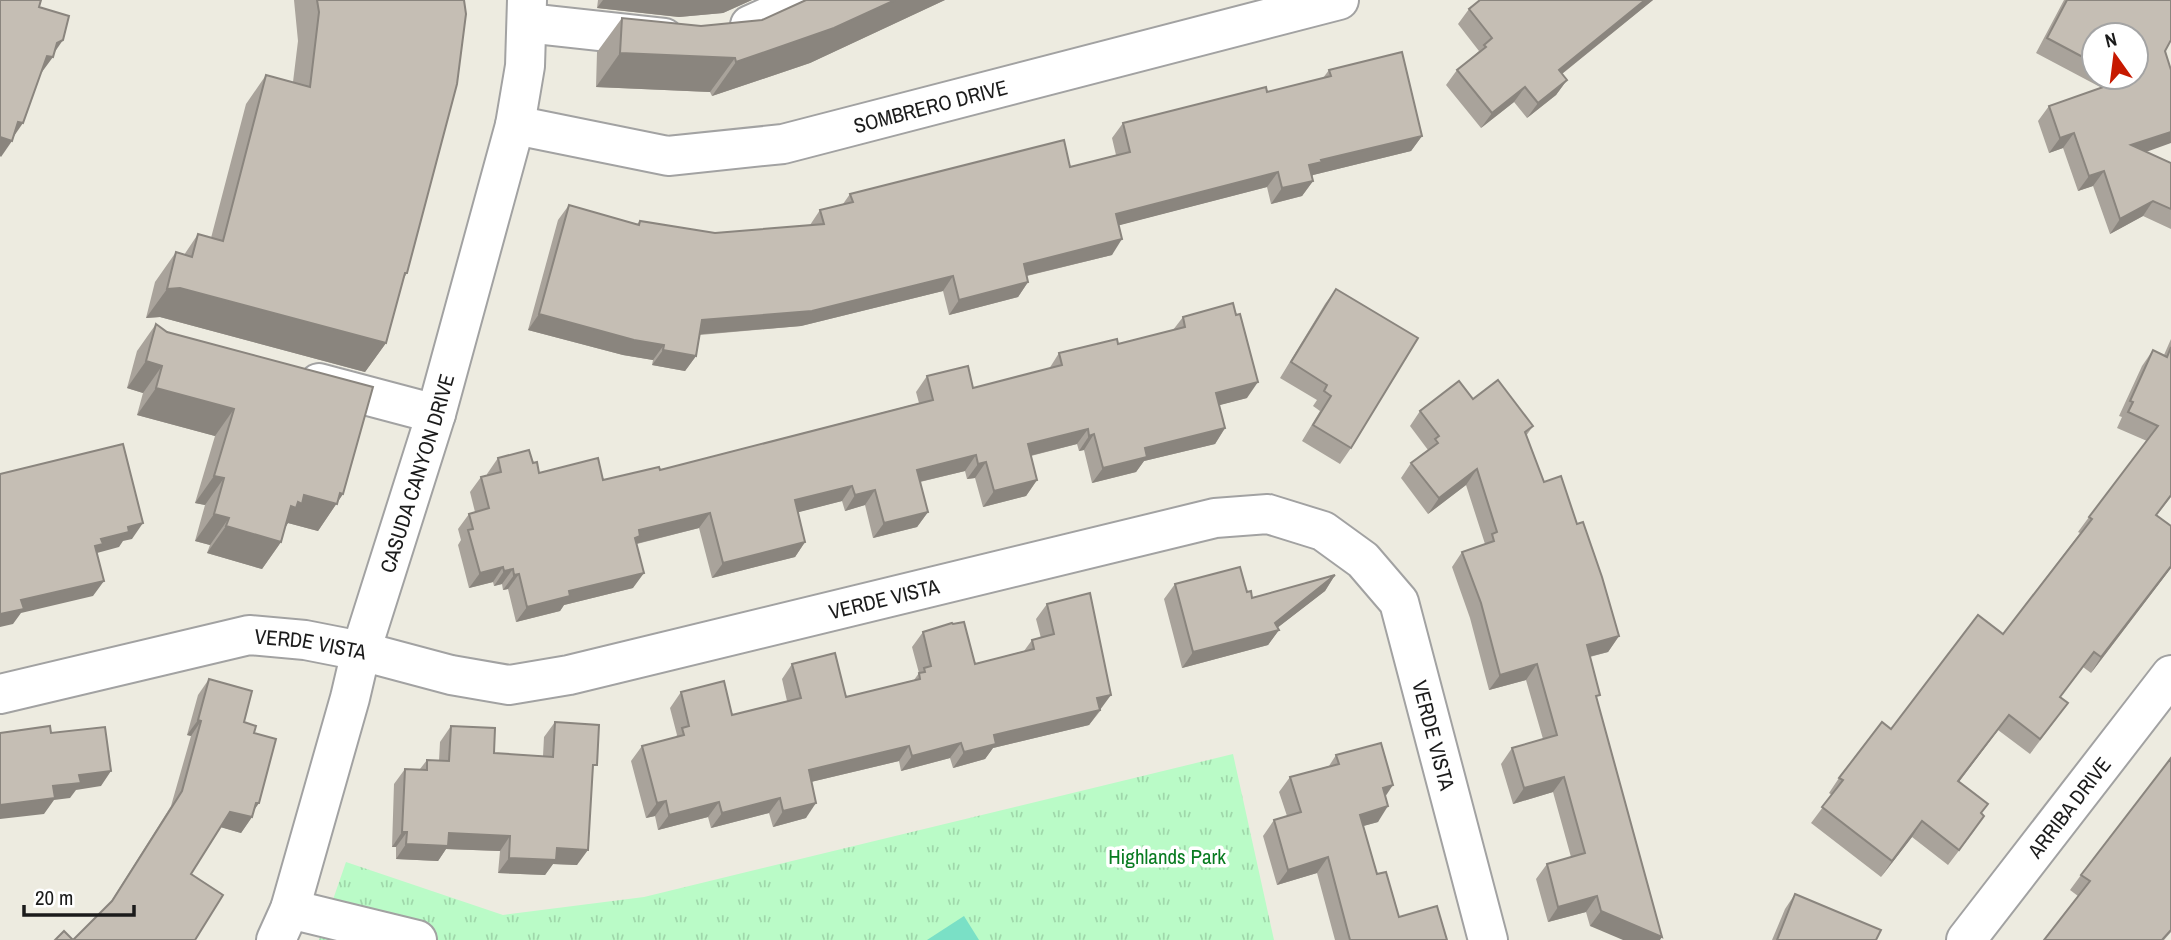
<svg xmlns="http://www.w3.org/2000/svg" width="2171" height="940" font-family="'Archivo Narrow',sans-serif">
  <defs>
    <pattern id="park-tufts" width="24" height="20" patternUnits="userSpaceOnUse" patternTransform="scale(1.75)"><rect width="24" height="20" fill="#bafbc7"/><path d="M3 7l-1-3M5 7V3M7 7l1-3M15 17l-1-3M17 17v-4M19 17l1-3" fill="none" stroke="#9fd7aa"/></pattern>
  </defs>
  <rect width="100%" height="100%" fill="#edebe0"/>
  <path fill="url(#park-tufts)" d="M1233 754 1274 940H319L346 862 503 915 644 897Z"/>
  <path fill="#7ae0c6" d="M964 916 979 940H927Z"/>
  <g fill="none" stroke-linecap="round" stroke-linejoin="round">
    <defs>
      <g id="minor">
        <path d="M527 23 664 38"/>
        <path d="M750 25 806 0"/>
        <path id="s1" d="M515 125 668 156 783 144 1339 0"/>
        <path d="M319 383 436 414"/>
        <path id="s2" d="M0 694 249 635 305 640 361 651 451 675 509 685 569 675 1215 518 1268 514 1323 531 1363 560 1399 602 1488 940"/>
        <path d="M290 909 417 940"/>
        <path id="s3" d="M276 940 290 909 350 698 361 651 436 414 515 125 525 66 527 0"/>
        <path id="s4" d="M1966 940 2171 675"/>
      </g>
    </defs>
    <use href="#minor" stroke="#a2a2a2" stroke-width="42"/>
    <use href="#minor" stroke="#fff" stroke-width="38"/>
  </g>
  <g fill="#a9a39b" fill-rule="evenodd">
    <path d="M294 0H464L407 273 404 278 386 343 365 372 160 317 146 318 155 282 176 252 184 255 198 234 211 238 246 104 266 75 293 82 298 41Z"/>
    <path d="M598 0H752L723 13 679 17 597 8Z"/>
    <path d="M806 0H945L810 63 712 96 710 92 596 87 597 52 622 18 701 26 762 20Z"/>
    <path d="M1480 0H1653L1562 74 1567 80 1556 95 1527 118 1514 102 1481 128 1446 85 1457 70 1479 51 1458 24 1469 9Z"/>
    <path d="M2064 0H2171L2165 51 2146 152 2171 163V229L2143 216 2110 234 2093 186 2078 191 2063 148 2049 153 2038 121 2049 106 2102 88 2036 53ZM2094 35 2136 77H2094Z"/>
    <path d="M1329 70 1422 136 1411 151 1313 175 1312 176 1313 181 1302 196 1271 204 1267 187 1119 225 1112 255 1027 276 1028 282 1018 297 949 315 943 291 801 326 700 335 696 356 685 371 652 365 653 360 623 355 528 330 558 220 569 205 637 224 640 221 715 233 810 225 820 210 843 204 850 194 1070 167 1116 155 1112 138 1123 123 1267 92 1323 78Z"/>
    <path d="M1336 289 1351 448 1340 464 1302 441 1320 411 1313 406 1317 400 1280 378 1325 304Z"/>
    <path d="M1183 317 1247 398 1219 405 1225 428 1215 444 1144 461 1136 472 1092 483 1084 450 1079 451 1077 444 1031 456 1037 480 1026 496 983 507 975 478 967 479 965 471 920 482 928 512 917 527 873 538 865 505 845 511 842 501 798 512 805 542 795 557 712 578 699 528 637 544 633 588 564 605 560 611 516 622 508 589 503 590 502 584 494 586 493 582 469 588 458 545 461 540 458 529 469 514 475 512 470 492 481 477 487 475V474L498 458 533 463 539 473 603 480 660 470 919 403 916 392 927 376 973 388 1049 369 1059 353 1118 344 1173 330Z"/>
    <path d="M156 324 343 494 318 531 288 523 284 529 281 542 262 569 207 553 210 545 195 541 205 505 195 503 215 436 137 415 143 393 127 388 137 351Z"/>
    <path d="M2171 339V497L2157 515 2171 526V568L2091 673 2083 667 2060 697 2057 718 2030 754 1998 730 1959 782 1981 813 1974 831 1948 865 1912 837 1881 877 1811 823 1832 795 1829 793 1839 778 1891 729 2003 634 2080 533 2078 532 2089 517 2147 441 2117 428 2122 417 2119 416 2142 366 2153 350 2164 355Z"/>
    <path d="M1473 399 1533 426 1526 436 1544 482 1577 524 1619 636 1608 652 1590 657 1597 699 1662 937 1590 926 1586 912 1548 922 1536 879 1547 864 1571 857 1553 792 1513 804 1501 764 1512 748 1543 739 1526 680 1489 690 1470 618 1452 567 1462 552 1485 544 1466 485 1428 514 1401 478 1411 463 1428 450 1410 426 1420 411Z"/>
    <path d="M1335 575 1325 591 1278 627 1279 630 1268 645 1182 668 1164 599 1175 584 1247 592 1252 598Z"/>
    <path d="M1047 604 1101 710 1089 725 993 748 985 759 953 768 950 758 901 771 899 761 811 782 806 818 773 827 769 813 711 828 708 817 658 830 655 816 646 818 631 761 642 746 676 737 677 735 670 708 681 692 732 715 787 701 782 679 792 664 846 697 914 680 919 673 912 647 923 632 975 664 1024 651 1032 640 1041 638 1036 619Z"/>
    <path d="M209 679 254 733 259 803 254 810 252 817 241 833 221 827 191 874 73 940 110 903 171 806 191 736 187 735 198 695Z"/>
    <path d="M555 722 592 772 577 865 553 864 545 875 498 873 500 851 446 849 438 861 396 859V847H392L394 784 405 769H420L427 760 439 761 440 742 451 726 494 753 543 756 544 737Z"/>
    <path d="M1336 755 1386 796 1378 822 1363 826 1377 874 1399 917 1447 940H1335L1317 873 1277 885 1263 836 1274 820 1287 816 1279 792 1290 777 1329 766Z"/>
    <path d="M2081 875 2171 932 2164 940H2044L2078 896 2070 890Z"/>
    <path d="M1795 894 1876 940H1772L1785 909Z"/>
  </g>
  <g fill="#8a857e">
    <path d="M603 0H752L723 13 679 17 597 8Z"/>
    <path d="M895 0H945L810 63 712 96 736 62Z"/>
    <path d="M1645 0H1653L1548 85 1559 70Z"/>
    <path d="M63 40 52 56 53 57 42 72 36 71 57 43Z"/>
    <path d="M620 53 735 58 710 92 596 87Z"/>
    <path d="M1567 80 1556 95 1527 118 1538 103Z"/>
    <path d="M1525 87 1514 102 1481 128 1492 113Z"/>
    <path d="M18 122 23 123 12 139Z"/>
    <path d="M2171 132V143L2121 161 2131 145Z"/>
    <path d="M2074 133 2063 148 2049 153 2060 138Z"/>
    <path d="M1422 136 1411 151 1313 175 1311 177 1309 165 1321 160Z"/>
    <path d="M0 137 12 141 1 157 0 156Z"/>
    <path d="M2104 171 2093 186 2078 191 2089 176Z"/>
    <path d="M1278 172 1267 187 1105 229 1116 214Z"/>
    <path d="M1313 181 1302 196 1271 204 1282 188Z"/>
    <path d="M2153 201 2143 216 2110 234 2120 219Z"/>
    <path d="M1122 239 1112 255 1013 279 1024 264Z"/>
    <path d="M953 276 943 291 801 326 692 335 702 320Z"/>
    <path d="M1028 282 1018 297 949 315 959 300Z"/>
    <path d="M180 288 386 343 365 372 160 317 146 318 167 289Z"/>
    <path d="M539 314 664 345 653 360 623 355 528 330Z"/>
    <path d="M663 350 696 356 685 371 652 365Z"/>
    <path d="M146 361 162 366 143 393 127 388Z"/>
    <path d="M1258 382 1247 398 1205 409 1216 393Z"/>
    <path d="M156 388 234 409 215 436 137 415Z"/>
    <path d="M1225 428 1215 444 1144 461 1136 472 1092 483 1103 468 1145 448Z"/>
    <path d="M1088 429 1077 444 1017 459 1028 444Z"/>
    <path d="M1094 434 1084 450 1079 451 1089 436Z"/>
    <path d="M976 455 965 471 906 485 917 470Z"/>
    <path d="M986 462 975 478 967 479 978 464Z"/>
    <path d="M1477 469 1466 485 1428 514 1439 498Z"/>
    <path d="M214 476 224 478 205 505 195 503Z"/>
    <path d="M1037 480 1026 496 983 507 994 491Z"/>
    <path d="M852 486 842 501 784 516 795 500Z"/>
    <path d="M875 490 865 505 845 511 855 495Z"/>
    <path d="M340 493 343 494 318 531 288 523 283 531 291 506 304 495Z"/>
    <path d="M928 512 917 527 873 538 884 523Z"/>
    <path d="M710 513 699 528 635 544 629 552 639 530Z"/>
    <path d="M214 514 229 518 210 545 195 541Z"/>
    <path d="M143 523 132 539 123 541 119 547 97 553 95 546 101 539 128 527Z"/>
    <path d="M226 526 281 542 262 569 207 553Z"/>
    <path d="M805 542 795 557 712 578 723 563Z"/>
    <path d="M2171 566V568L2091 673 2101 657Z"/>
    <path d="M503 567 493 582 469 588 480 573Z"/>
    <path d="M513 569 502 584 494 586 504 571Z"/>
    <path d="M644 573 633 588 564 605 560 611 516 622 527 607 569 591Z"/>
    <path d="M519 574 508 589 503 590 514 575Z"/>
    <path d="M1335 575 1325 591 1272 632 1279 630 1268 645 1182 668 1193 652 1275 623Z"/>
    <path d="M104 581 93 596 21 613 13 624 0 627V614L21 600Z"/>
    <path d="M1619 636 1608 652 1576 660 1587 645Z"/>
    <path d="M1537 664 1526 680 1489 690 1500 675Z"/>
    <path d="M1111 695 1089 725 993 748 985 759 953 768 964 752 994 735 1097 698Z"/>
    <path d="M2009 715 1998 730 1948 796 1958 781Z"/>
    <path d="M198 720 201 721 191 736 187 735Z"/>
    <path d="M961 743 950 758 901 771 912 756Z"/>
    <path d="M909 746 899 761 798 785 809 770Z"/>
    <path d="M111 771 101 786 76 790 70 798 54 800 44 814 0 819V805L53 786 79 775Z"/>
    <path d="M1564 777 1553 792 1513 804 1524 788Z"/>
    <path d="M1393 785 1383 800V788Z"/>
    <path d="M780 798 769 813 711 828 722 813Z"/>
    <path d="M666 801 655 816 646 818 657 803Z"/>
    <path d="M719 802 708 817 658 830 669 815Z"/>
    <path d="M256 803H259L249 817H252L241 833 220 827 230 812Z"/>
    <path d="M816 803 806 818 773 827 783 811Z"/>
    <path d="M1388 806 1378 822 1349 830 1360 815Z"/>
    <path d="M1922 821 1912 837 1881 877 1892 861Z"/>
    <path d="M402 832H407L396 847H392Z"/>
    <path d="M449 833 510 836 500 851 446 849 438 861 396 859 406 844Z"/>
    <path d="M557 848 588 850 577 865 553 864 545 875 498 873 509 858Z"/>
    <path d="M1328 857 1317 873 1277 885 1288 870Z"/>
    <path d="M1597 896 1586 912 1548 922 1558 907Z"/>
    <path d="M1601 911 1662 937 1660 940H1623L1590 926Z"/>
  </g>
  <g fill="#c5beb4" stroke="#8a857e" stroke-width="2">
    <path d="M0 0H41L39 7 69 16 63 40 57 43 53 57 47 56 23 123 18 122 12 141 0 137Z"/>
    <path d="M317 0H464L466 14 457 84 407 273H405L386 343 180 288 167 289 176 252 192 257 198 234 223 241 266 75 310 87 319 12Z"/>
    <path d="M806 0H895L834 28 736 62 735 58 620 53 622 18 701 26 762 20Z"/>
    <path d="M1480 0H1645L1559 70 1567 80 1538 103 1525 87 1492 113 1457 70 1486 47 1484 45 1492 38 1469 9Z"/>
    <path d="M2067 0H2171V40L2165 51 2171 70V132L2131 145 2171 163V209L2153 201 2120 219 2104 171 2089 176 2074 133 2060 138 2049 106 2126 79 2122 77H2136V35H2094V63L2047 38Z"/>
    <path d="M1402 52 1422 136 1321 160 1322 162 1309 165 1313 181 1282 188 1278 172 1116 214 1122 239 1024 264 1028 282 959 300 953 276 812 311 702 320 696 356 663 350 664 345 634 340 539 314 569 205 639 225 640 221 715 233 824 224 820 210 853 202 850 194 1064 140 1070 167 1130 152 1123 123 1266 87 1267 92 1331 76 1329 70Z"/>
    <path d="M1336 289 1418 338 1351 448 1313 425 1331 396 1324 391 1327 385 1291 362Z"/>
    <path d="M1233 303 1236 315 1240 314 1258 382 1216 393 1225 428 1145 448 1147 457 1103 468 1094 434 1089 436 1088 429 1028 444 1037 480 994 491 986 462 978 464 976 455 917 470 928 512 884 523 875 490 855 495 852 486 795 500 805 542 723 563 710 513 639 530 640 536 635 538 644 573 569 591 570 596 527 607 519 574 514 575 513 569 504 571 503 567 480 573 468 530 473 529 469 514 489 508 481 477 501 472 498 458 529 450 533 463 537 462 539 473 598 458 603 480 659 467 660 470 933 400 927 376 968 366 973 388 1062 365 1059 353 1117 339 1118 344 1185 327 1183 317Z"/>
    <path d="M156 324 167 332 373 387 343 494 340 493 337 504 304 495 302 504 298 502 296 508 291 506 281 542 226 526 229 518 214 514 224 478 214 476 234 409 156 388 162 366 146 361Z"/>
    <path d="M2171 347V495L2156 515 2171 526V566L2101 657 2094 652 2060 697 2068 703 2040 739 2009 715 1958 781 1988 804 1981 813 1984 816 1959 850 1922 821 1892 861 1822 807 1843 780 1839 778 1882 722 1891 729 1978 615 2003 634 2092 519 2089 517 2158 426 2128 412 2133 402 2130 401 2153 350 2167 357Z"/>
    <path d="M1498 380 1533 426 1525 432 1544 482 1561 476 1577 524 1583 522 1602 577 1619 636 1587 645 1600 695 1596 696 1662 937 1601 911 1597 896 1558 907 1547 864 1585 853 1564 777 1524 788 1512 748 1557 735 1537 664 1500 675 1481 603 1462 552 1494 541 1492 534 1497 532 1477 469 1439 498 1411 463 1438 443 1435 439 1439 436 1420 411 1459 381 1473 399Z"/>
    <path d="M123 444 143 523 128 527 129 532 101 539 103 544 95 546 104 581 21 600 24 609 0 614V474Z"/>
    <path d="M1240 567 1247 592 1251 591 1252 598 1335 575 1275 623 1279 630 1193 652 1175 584Z"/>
    <path d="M1090 593 1111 695 1097 698 1100 710 994 735 996 744 964 752 961 743 912 756 909 746 809 770 816 803 783 811 780 798 722 813 719 802 669 815 666 801 657 803 642 746 684 735 682 728 689 726 681 692 724 681 732 715 801 698 792 664 835 653 846 697 920 679 919 673 925 672 924 668 931 666 923 632 952 623 953 624 964 622 975 664 1034 649 1032 640 1054 634 1047 604Z"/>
    <path d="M209 679 252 691 244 722 256 726 254 733 276 739 259 803H256L252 817 230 812 191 874 223 895 195 940H55L64 931 73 940 112 901 182 791 201 721 198 720Z"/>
    <path d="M555 722 599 725 597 765H593L588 850 557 848 556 860 509 858 510 836 449 833 448 846 406 844 407 832H402L405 769 427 770V760L449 761 451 726 495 728 494 753 553 757Z"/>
    <path d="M50 726 51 733 105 727 111 771 79 775 81 783 53 786 55 798 0 805V733Z"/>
    <path d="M1381 743 1393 785 1383 788 1388 806 1360 815 1377 874 1386 872 1399 917 1437 906 1447 940H1350L1328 857 1288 870 1274 820 1301 812 1290 777 1339 764 1336 755Z"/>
    <path d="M2171 758V930L2162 940H2044L2090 881 2081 875Z"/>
    <path d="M1795 894 1881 930 1876 940H1777Z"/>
  </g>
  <g text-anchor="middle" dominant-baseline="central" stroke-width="7" stroke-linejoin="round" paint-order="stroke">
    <g font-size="21" fill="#1b1b1b" stroke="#fff">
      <text stroke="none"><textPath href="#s1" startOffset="424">SOMBRERO DRIVE</textPath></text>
      <text stroke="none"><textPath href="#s3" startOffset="488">CASUDA CANYON DRIVE</textPath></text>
      <text stroke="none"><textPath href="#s2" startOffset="906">VERDE VISTA</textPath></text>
      <text stroke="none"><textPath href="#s2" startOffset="318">VERDE VISTA</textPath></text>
      <text stroke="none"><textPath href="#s2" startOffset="1600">VERDE VISTA</textPath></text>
      <text stroke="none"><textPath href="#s4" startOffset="168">ARRIBA DRIVE</textPath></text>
    </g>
    <g font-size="21" fill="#087b20" stroke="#fff">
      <text x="1167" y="856">Highlands Park</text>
    </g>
  </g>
  <g transform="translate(2115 56) rotate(346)"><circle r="33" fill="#ffffff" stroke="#a4a4a4" stroke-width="2"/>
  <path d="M0-5L12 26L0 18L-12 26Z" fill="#c71900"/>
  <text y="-10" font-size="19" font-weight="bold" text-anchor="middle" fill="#1b1b1b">N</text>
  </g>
  <path d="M24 905v10h110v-10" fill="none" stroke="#1b1b1b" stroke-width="3.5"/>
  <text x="35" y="905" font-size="21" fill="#1b1b1b" stroke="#ffffff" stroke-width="5" paint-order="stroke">20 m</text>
</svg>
